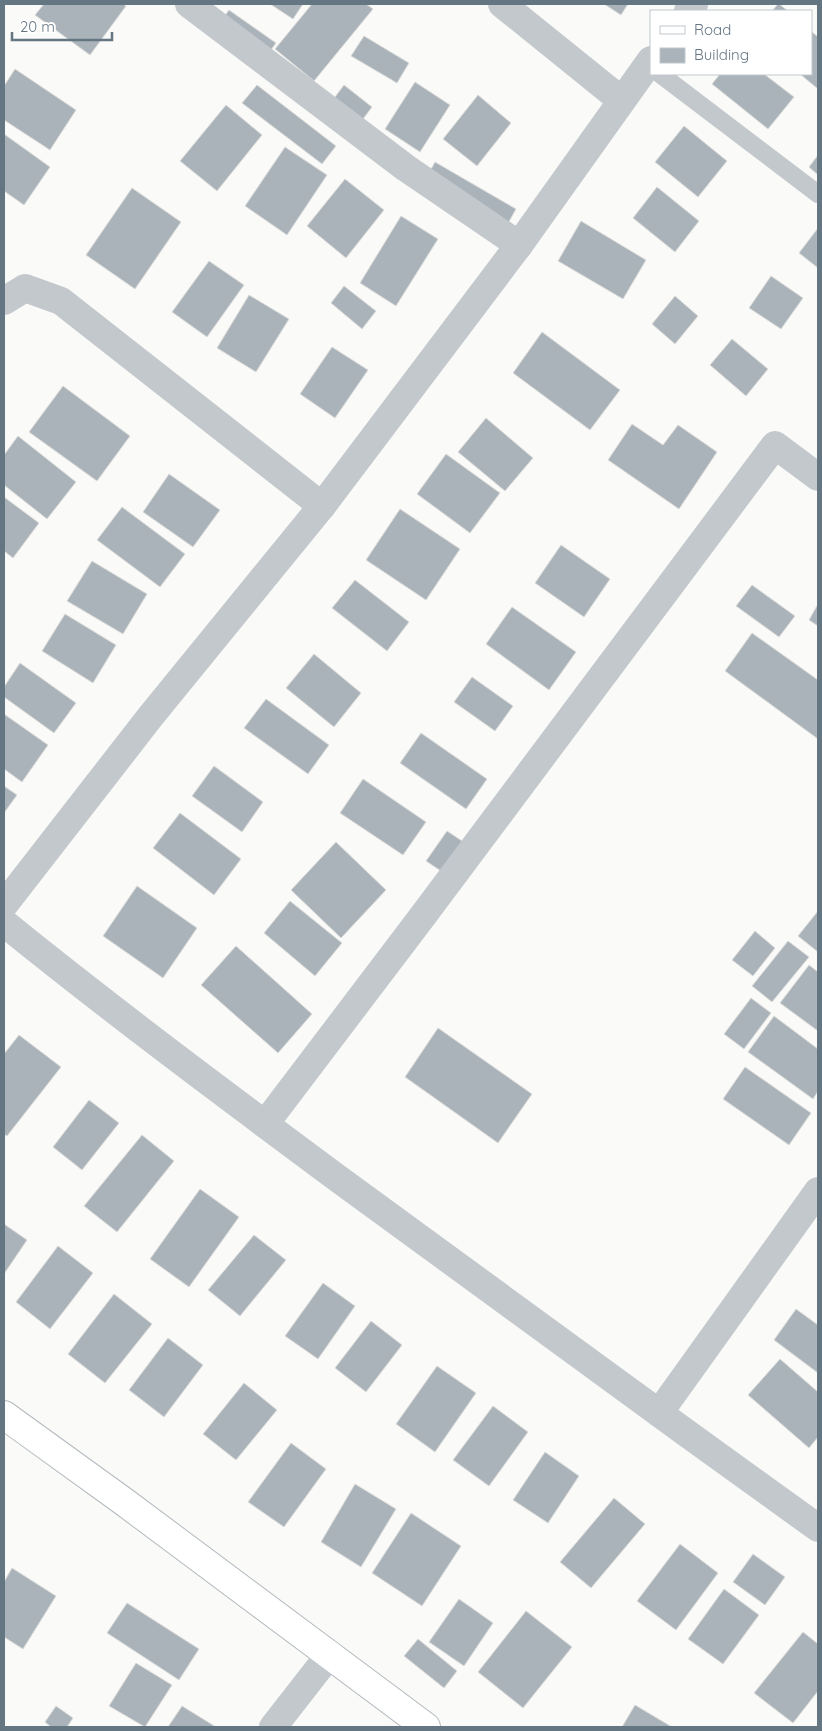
<svg xmlns="http://www.w3.org/2000/svg" width="822" height="1731" font-family="Quicksand,sans-serif">
  <rect width="100%" height="100%" fill="#fafaf8"/>
  <g fill="#aab3b9" stroke="#dcdcda">
    <path d="M44 4H123L126 6 90 55 35 15Z"/>
    <path d="M270 4H303L293 19Z"/>
    <path d="M312 4H366L373 9 314 81 275 49Z"/>
    <path d="M604 4H628L621 15Z"/>
    <path d="M778 4H779L788 11H772Z"/>
    <path d="M229 10 276 43 265 58 218 25Z"/>
    <path d="M811 31 818 37V89L800 74H811Z"/>
    <path d="M364 36 409 63 397 83 351 56Z"/>
    <path d="M15 69 76 110 50 150 4 120V86Z"/>
    <path d="M720 74H764L794 97 768 129 712 84Z"/>
    <path d="M415 82 450 105 420 152 385 129Z"/>
    <path d="M257 85 336 146 322 164 242 103Z"/>
    <path d="M344 85 372 107 360 123 332 101Z"/>
    <path d="M478 95 511 123 477 166 443 139Z"/>
    <path d="M226 105 262 135 217 191 180 161Z"/>
    <path d="M684 126 727 161 698 197 655 162Z"/>
    <path d="M4 134 50 167 24 205 4 191Z"/>
    <path d="M285 147 327 175 287 235 245 206Z"/>
    <path d="M818 155V175L809 167Z"/>
    <path d="M435 162 516 209 506 227 425 180Z"/>
    <path d="M345 179 384 210 346 258 307 226Z"/>
    <path d="M657 187 699 221 675 252 633 218Z"/>
    <path d="M132 188 181 222 135 289 86 255Z"/>
    <path d="M401 216 438 239 396 306 360 283Z"/>
    <path d="M581 221 646 260 623 299 558 261Z"/>
    <path d="M818 228V268L799 253Z"/>
    <path d="M209 261 244 285 207 337 172 312Z"/>
    <path d="M771 276 803 298 781 329 749 308Z"/>
    <path d="M344 286 376 311 362 329 331 303Z"/>
    <path d="M249 295 289 319 256 372 217 348Z"/>
    <path d="M675 296 698 316 675 344 652 324Z"/>
    <path d="M542 332 620 390 590 430 513 373Z"/>
    <path d="M732 339 768 369 746 396 710 365Z"/>
    <path d="M332 347 368 370 335 418 300 394Z"/>
    <path d="M63 386 130 436 97 481 29 432Z"/>
    <path d="M486 418 533 458 505 491 458 452Z"/>
    <path d="M632 424 663 445 678 425 717 452 679 509 608 460Z"/>
    <path d="M18 436 76 482 47 519 4 485V455Z"/>
    <path d="M446 454 500 493 470 533 417 494Z"/>
    <path d="M169 474 220 510 193 547 143 512Z"/>
    <path d="M4 497 39 523 13 558 4 551Z"/>
    <path d="M122 507 185 554 160 587 97 540Z"/>
    <path d="M400 509 460 549 426 600 366 560Z"/>
    <path d="M561 545 610 579 584 617 535 583Z"/>
    <path d="M92 561 147 594 123 634 67 601Z"/>
    <path d="M355 580 409 622 387 651 332 608Z"/>
    <path d="M752 585 795 616 779 637 736 606Z"/>
    <path d="M818 604V626L809 620Z"/>
    <path d="M512 607 576 652 549 690 486 644Z"/>
    <path d="M65 614 116 645 93 683 42 651Z"/>
    <path d="M752 633 818 680V739L725 671Z"/>
    <path d="M314 654 361 693 334 727 286 688Z"/>
    <path d="M20 663 76 703 54 733 4 697V687Z"/>
    <path d="M472 677 513 706 495 731 454 702Z"/>
    <path d="M266 699 329 745 308 774 244 728Z"/>
    <path d="M4 714 48 745 22 782 4 769Z"/>
    <path d="M421 733 487 779 466 809 400 763Z"/>
    <path d="M214 766 263 802 242 832 192 796Z"/>
    <path d="M363 779 426 822 403 855 340 813Z"/>
    <path d="M4 786 17 795 4 813Z"/>
    <path d="M180 813 241 859 214 895 153 848Z"/>
    <path d="M447 831 468 845 447 875 426 861Z"/>
    <path d="M336 842 386 890 341 938 291 890Z"/>
    <path d="M137 886 197 928 163 978 103 936Z"/>
    <path d="M290 901 342 943 315 976 264 933Z"/>
    <path d="M818 911V952L798 936Z"/>
    <path d="M755 931 775 948 753 976 732 960Z"/>
    <path d="M788 941 809 957 772 1002 752 986Z"/>
    <path d="M236 946 312 1014 278 1053 201 985Z"/>
    <path d="M809 965 818 972V1031L780 1003Z"/>
    <path d="M751 998 771 1013 744 1049 724 1034Z"/>
    <path d="M774 1016 818 1049V1091L813 1099 748 1052Z"/>
    <path d="M438 1028 532 1094 498 1143 405 1077Z"/>
    <path d="M19 1035 61 1067 7 1136 4 1134V1054Z"/>
    <path d="M745 1067 811 1113 789 1145 723 1099Z"/>
    <path d="M89 1100 119 1123 82 1170 53 1147Z"/>
    <path d="M142 1135 174 1161 117 1232 84 1206Z"/>
    <path d="M200 1189 239 1217 189 1287 150 1259Z"/>
    <path d="M4 1224 27 1240 4 1274Z"/>
    <path d="M254 1235 286 1260 240 1316 208 1290Z"/>
    <path d="M58 1246 93 1273 50 1329 16 1302Z"/>
    <path d="M323 1283 355 1306 318 1359 285 1336Z"/>
    <path d="M114 1294 152 1324 105 1383 68 1354Z"/>
    <path d="M796 1309 818 1325V1373L774 1340Z"/>
    <path d="M371 1321 402 1345 366 1392 335 1368Z"/>
    <path d="M168 1338 203 1365 164 1417 129 1390Z"/>
    <path d="M780 1359 818 1392V1437L809 1448 748 1395Z"/>
    <path d="M437 1366 476 1393 435 1452 396 1424Z"/>
    <path d="M244 1383 277 1410 236 1460 203 1434Z"/>
    <path d="M493 1406 528 1432 489 1486 453 1460Z"/>
    <path d="M291 1443 326 1469 284 1527 248 1502Z"/>
    <path d="M545 1452 579 1476 548 1523 513 1500Z"/>
    <path d="M355 1484 396 1509 361 1567 321 1542Z"/>
    <path d="M614 1498 645 1524 591 1588 560 1562Z"/>
    <path d="M411 1513 461 1546 422 1606 372 1573Z"/>
    <path d="M680 1544 718 1573 676 1630 637 1601Z"/>
    <path d="M753 1554 785 1577 765 1605 733 1582Z"/>
    <path d="M12 1568 56 1596 23 1649 4 1637V1582Z"/>
    <path d="M724 1589 759 1615 723 1664 688 1639Z"/>
    <path d="M459 1599 493 1623 464 1666 429 1642Z"/>
    <path d="M127 1603 199 1649 179 1680 107 1633Z"/>
    <path d="M526 1611 572 1647 523 1708 478 1672Z"/>
    <path d="M803 1632 818 1644V1691L793 1723 754 1693Z"/>
    <path d="M418 1639 457 1671 444 1688 404 1656Z"/>
    <path d="M136 1663 172 1685 145 1727 109 1706Z"/>
    <path d="M635 1705 672 1727H622Z"/>
    <path d="M56 1706 73 1718 67 1727H51L45 1722Z"/>
    <path d="M182 1706 216 1727H168Z"/>
  </g>
  <g fill="none" stroke-linecap="round" stroke-linejoin="round">
    <defs>
      <path id="secondary" d="M4 1415 123 1501 426 1727"/>
    </defs>
    <use href="#secondary" stroke="#b3babf" stroke-width="30"/>
    <path stroke="#c3c8cc" stroke-width="18" d="M660 74 818 194"/>
    <g stroke="#c3c8cc" stroke-width="28">
      <path d="M189 4 406 168 519 245"/>
      <path d="M502 4 621 100"/>
      <path d="M688 11 694 4"/>
      <path d="M4 301 25 288 61 301 322 506"/>
      <path d="M4 905 150 717 322 506 519 245 651 60"/>
      <path d="M4 923C114 1012 227 1096 340 1180 499 1297 658 1413 818 1528"/>
      <path d="M265 1124 422 917 775 445 818 477"/>
      <path d="M659 1413 818 1191"/>
      <path d="M273 1727 330 1654"/>
    </g>
    <use href="#secondary" stroke="#fff" stroke-width="28"/>
  </g>
  <rect width="822" height="1731" fill="none" stroke="#657683" stroke-width="10"/>
  <rect x="650" y="10" width="162" height="65" fill="#ffffff" stroke="#c1c8cd"/>
  <rect x="660" y="26" width="25" height="8" fill="#ffffff" stroke="#c1c8cd"/>
  <text x="694" y="35" font-size="15" fill="#657683">Road</text>
  <rect x="660" y="48" width="25" height="15" fill="#aab3b9" stroke="#c1c8cd"/>
  <text x="694" y="60" font-size="15" fill="#657683">Building</text>
  <path d="M12 32v8h100v-8" fill="none" stroke="#657683" stroke-width="2.5"/>
  <text x="20" y="32" font-size="15" fill="#657683" stroke="#ffffff" stroke-width="4" paint-order="stroke">20 m</text>
</svg>
